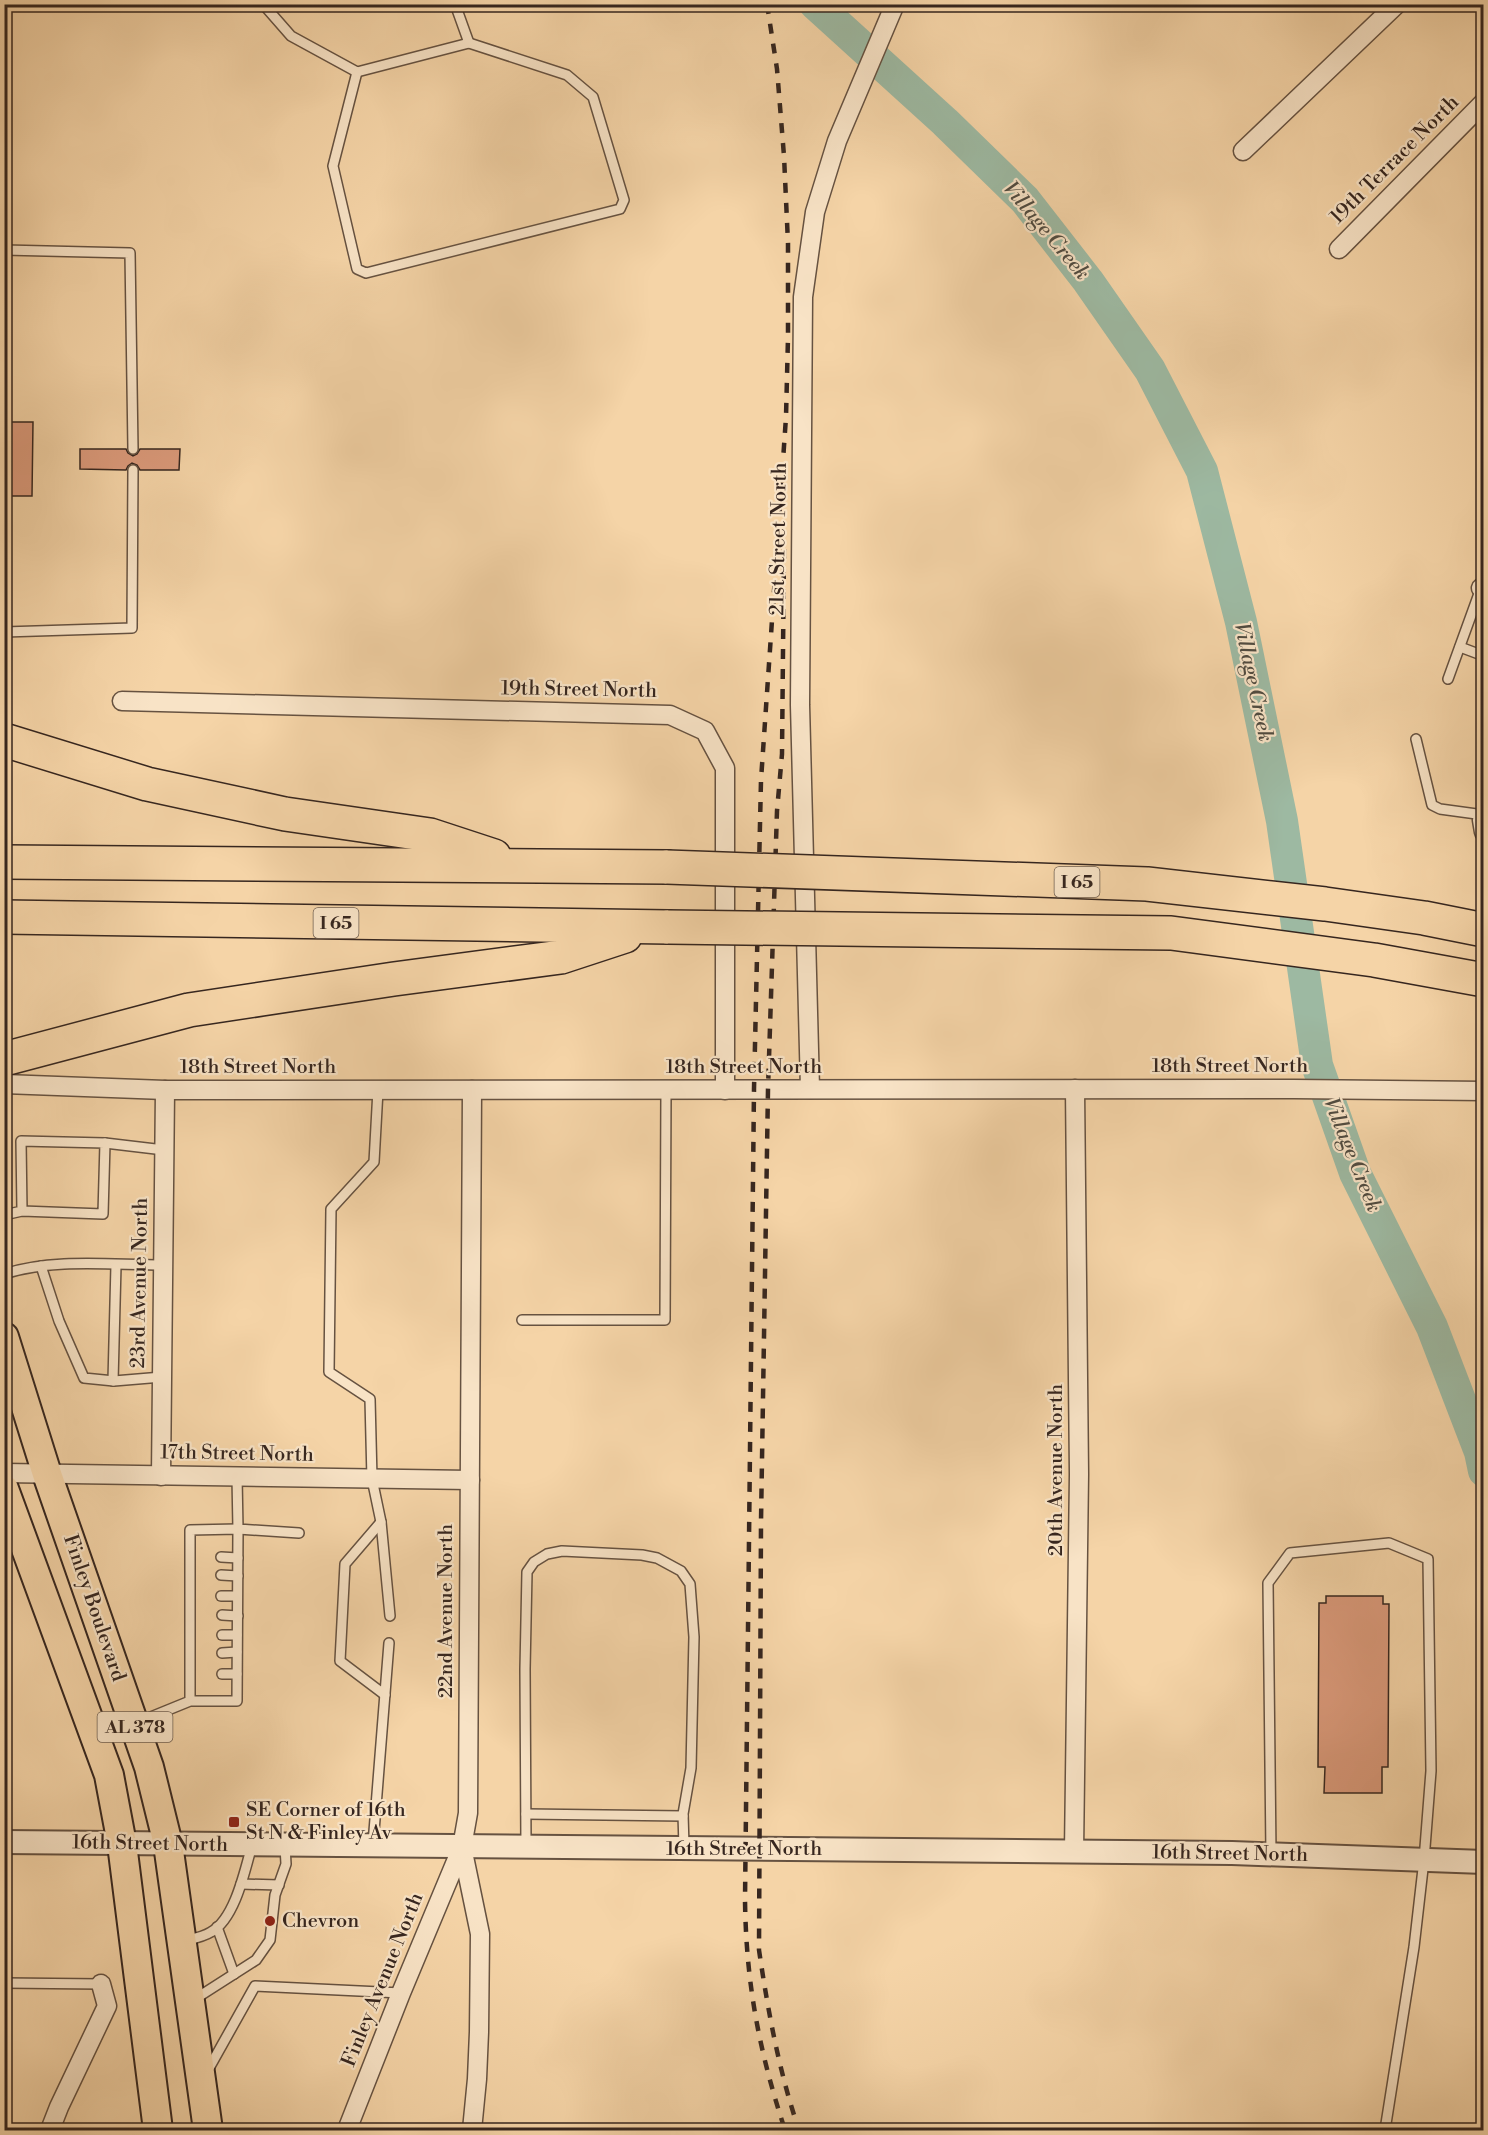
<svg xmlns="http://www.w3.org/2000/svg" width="1488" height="2135" font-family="'Libre Bodoni',serif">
  <rect width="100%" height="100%" fill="#f5d4a7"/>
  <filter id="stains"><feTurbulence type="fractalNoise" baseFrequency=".00333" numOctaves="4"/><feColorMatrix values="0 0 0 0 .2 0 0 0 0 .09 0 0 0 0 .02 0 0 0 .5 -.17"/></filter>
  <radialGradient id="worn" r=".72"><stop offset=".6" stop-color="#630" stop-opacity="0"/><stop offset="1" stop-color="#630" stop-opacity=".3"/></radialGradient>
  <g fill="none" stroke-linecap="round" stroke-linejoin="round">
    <path stroke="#9db9a2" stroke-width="32" d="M815 4 945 122 1025 200 1088 281 1150 370 1202 471 1241 622 1282 821 1317 1065 1355 1173 1432 1327 1480 1452 1484 1471"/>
  </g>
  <g fill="#db9a7b" stroke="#36261f" stroke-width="1.5">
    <path d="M4 422H33L32 496H4Z"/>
    <path d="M80 449H126L128 453 133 456 137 454 140 449H180L179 470H140L137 465 132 463 128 466 126 470 80 469Z"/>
    <path d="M1326 1596H1383V1604H1389L1388 1767H1382V1793H1324L1325 1767H1318L1319 1603H1326Z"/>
  </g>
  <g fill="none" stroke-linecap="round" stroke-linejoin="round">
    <defs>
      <g id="service">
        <path d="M263 4 291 36 357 72 469 43 455 4"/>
        <path d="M357 72 333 166 357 269 366 273 620 209 624 200 593 97 567 75 469 43"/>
        <path d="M4 250 130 253 133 449"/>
        <path d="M4 632 132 628 133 470"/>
        <path d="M1460 647 1484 656"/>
        <path d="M1448 679 1481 588"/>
        <path d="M1416 739 1432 805 1440 809 1484 815"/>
        <path d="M378 1090 374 1162 331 1209 329 1372 370 1399 372 1479 381 1522 390 1616"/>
        <path d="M105 1143 164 1150"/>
        <path d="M4 1215 22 1211 103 1214 105 1143 21 1141 22 1211"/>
        <path d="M41 1266 59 1321 84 1378 114 1381 162 1377"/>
        <path d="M4 1274C54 1258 111 1265 163 1265"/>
        <path d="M522 1320H665L666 1089"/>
        <path d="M113 1381 116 1265"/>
        <path d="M237 1477 238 1529 299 1533"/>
        <path d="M381 1522 345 1564 340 1661 385 1695"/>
        <path d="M221 1557 238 1558"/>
        <path d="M221 1575 238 1576"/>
        <path d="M221 1596H237"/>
        <path d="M222 1615 238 1616"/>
        <path d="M222 1635H237"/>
        <path d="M222 1653 237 1652"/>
        <path d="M222 1674H237"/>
        <path d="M136 1723 190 1701H237L238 1529 190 1530V1701"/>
        <path d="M526 1814 683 1816"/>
        <path d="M373 1844 389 1643"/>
        <path d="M526 1845 525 1669 527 1572 534 1562 547 1554 562 1551 642 1555 657 1558 681 1571 690 1584 694 1637 691 1768 683 1814 684 1847"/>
        <path d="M1271 1854 1268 1583 1290 1553 1389 1543 1428 1559 1431 1771 1424 1860 1414 1947 1385 2130"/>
        <path d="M241 1884 279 1885"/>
        <path d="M217 1927 234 1974"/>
        <path d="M184 1941C192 1939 203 1937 211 1932 235 1919 245 1870 252 1845"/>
        <path d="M4 1983 101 1984"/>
        <path d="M195 1999 256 1960 270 1940 275 1895 286 1864 285 1846"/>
        <path d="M208 2070 255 1986 401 1993"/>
      </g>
      <g id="minor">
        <path d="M1243 151 1397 4"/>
        <path d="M1339 249 1484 102"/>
        <path d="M1481 588 1484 586"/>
        <path d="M122 701 670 715 705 731 725 768V1090"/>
        <path d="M1484 817 1482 820 1484 832"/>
        <path d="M4 1084 165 1090 1294 1089 1484 1091"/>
        <path d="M810 1089 800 705 803 297 815 212 837 141 895 4"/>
        <path d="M4 1473 470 1480"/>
        <path d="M161 1476 165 1090"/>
        <path d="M1074 1852 1079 1474 1075 1089"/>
        <path d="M50 2130 59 2107 107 2006 101 1984"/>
        <path d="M347 2130 401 1993 462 1847"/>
        <path d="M472 2130 477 2079 479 2032 480 1934 462 1847 468 1813 472 1090"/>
      </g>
      <path id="tertiary" d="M4 1842 1232 1853 1484 1862"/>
      <g id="primary">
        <path d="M4 1337 47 1474 149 1767 168 1844 208 2130"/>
        <path d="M4 1489 109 1775 122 1844 158 2130"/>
      </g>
      <g id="motorway">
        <path d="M4 740 147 784 285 814 430 835 494 856"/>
        <path d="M4 862 667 867"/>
        <path d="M4 917 668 927"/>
        <path d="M4 1059 189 1010 394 979 561 957 625 936"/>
      </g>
    </defs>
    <use href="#service" stroke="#665241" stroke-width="12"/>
    <use href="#minor" stroke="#665241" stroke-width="21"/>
    <use href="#tertiary" stroke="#665241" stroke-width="26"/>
    <use href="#primary" stroke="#36261f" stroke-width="32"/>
    <use href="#motorway" stroke="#36261f" stroke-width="36"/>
    <use href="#service" stroke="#f8e3c6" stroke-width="9"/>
    <use href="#minor" stroke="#f8e3c6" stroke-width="18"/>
    <use href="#tertiary" stroke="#f8e3c6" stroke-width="22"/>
    <use href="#primary" stroke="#f5d4a7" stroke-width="28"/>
    <use href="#motorway" stroke="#f5d4a7" stroke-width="33"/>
    <g stroke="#36261f" stroke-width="4.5" stroke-dasharray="10 10" stroke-linecap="butt">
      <path d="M767 4 777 69 784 156 788 243V337L786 417 761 780 754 1089 745 1900C746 1983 759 2051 785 2130"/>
      <path d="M784 549 782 754 777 811 768 1089 761 1522 759 1950C768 2011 779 2072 799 2130"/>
    </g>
    <defs>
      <g id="motorway-bridge">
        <path d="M667 867 1147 884 1325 904 1424 918 1484 930"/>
        <path d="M668 927 1171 933 1374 960 1484 980"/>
      </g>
    </defs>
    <use href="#motorway-bridge" stroke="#36261f" stroke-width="36" stroke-linecap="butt"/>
    <use href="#motorway-bridge" stroke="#f5d4a7" stroke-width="33"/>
  </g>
  <g fill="#8f2418" stroke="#f8e3c6" stroke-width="2">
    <rect x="228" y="1816" width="12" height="12" rx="3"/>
    <circle cx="270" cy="1921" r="6"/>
  </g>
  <g text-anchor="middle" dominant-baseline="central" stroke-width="4.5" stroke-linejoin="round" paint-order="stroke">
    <g fill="#f8e3c6" stroke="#705f51" stroke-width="1.5">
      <rect x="1054.5" y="867" width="45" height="30" rx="4.5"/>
      <rect x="313.5" y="908" width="45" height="30" rx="4.5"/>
      <rect x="97.5" y="1712" width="75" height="30" rx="4.5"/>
    </g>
    <g font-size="18" font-weight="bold" fill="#36261f">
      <text x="1077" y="882">I 65</text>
      <text x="336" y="923">I 65</text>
      <text x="135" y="1727">AL 378</text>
    </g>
    <g font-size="20" fill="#36261f" stroke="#f8e3c6">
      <text transform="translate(1395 160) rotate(-45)">19th Terrace North</text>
      <text transform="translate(779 539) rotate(-89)">21st Street North</text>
      <text transform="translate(579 690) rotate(1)">19th Street North</text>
      <text x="1230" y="1066">18th Street North</text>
      <text x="258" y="1067">18th Street North</text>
      <text x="744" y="1067">18th Street North</text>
      <text transform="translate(140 1283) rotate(-89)">23rd Avenue North</text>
      <text transform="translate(237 1454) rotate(1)">17th Street North</text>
      <text transform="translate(1056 1470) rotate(-90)">20th Avenue North</text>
      <text transform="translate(94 1608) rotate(71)">Finley Boulevard</text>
      <text transform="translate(446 1611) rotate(-90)">22nd Avenue North</text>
      <text transform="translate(150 1844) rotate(1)">16th Street North</text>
      <text x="744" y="1849">16th Street North</text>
      <text transform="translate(1230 1854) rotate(1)">16th Street North</text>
      <text transform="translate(383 1980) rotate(-68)">Finley Avenue North</text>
    </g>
    <g font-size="20" fill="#36261f" stroke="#f8e3c6" text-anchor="start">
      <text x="246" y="1810">SE Corner of 16th<tspan x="246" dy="23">St N &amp; Finley Av</tspan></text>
      <text x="282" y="1921">Chevron</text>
    </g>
    <g font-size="21" font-style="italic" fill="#504b40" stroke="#f8e3c6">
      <text transform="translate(1046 231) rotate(50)">Village Creek</text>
      <text transform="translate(1253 682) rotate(78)">Village Creek</text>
      <text transform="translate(1352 1155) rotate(68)">Village Creek</text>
    </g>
  </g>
  <rect width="1488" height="2135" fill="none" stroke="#f5d4a7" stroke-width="24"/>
  <rect x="6" y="6" width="1476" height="2123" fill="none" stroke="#36261f" stroke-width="3"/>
  <rect x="12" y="12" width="1464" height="2111" fill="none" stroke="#36261f" stroke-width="1.5"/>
  <rect width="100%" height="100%" filter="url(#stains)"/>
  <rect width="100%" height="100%" fill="url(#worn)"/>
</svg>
